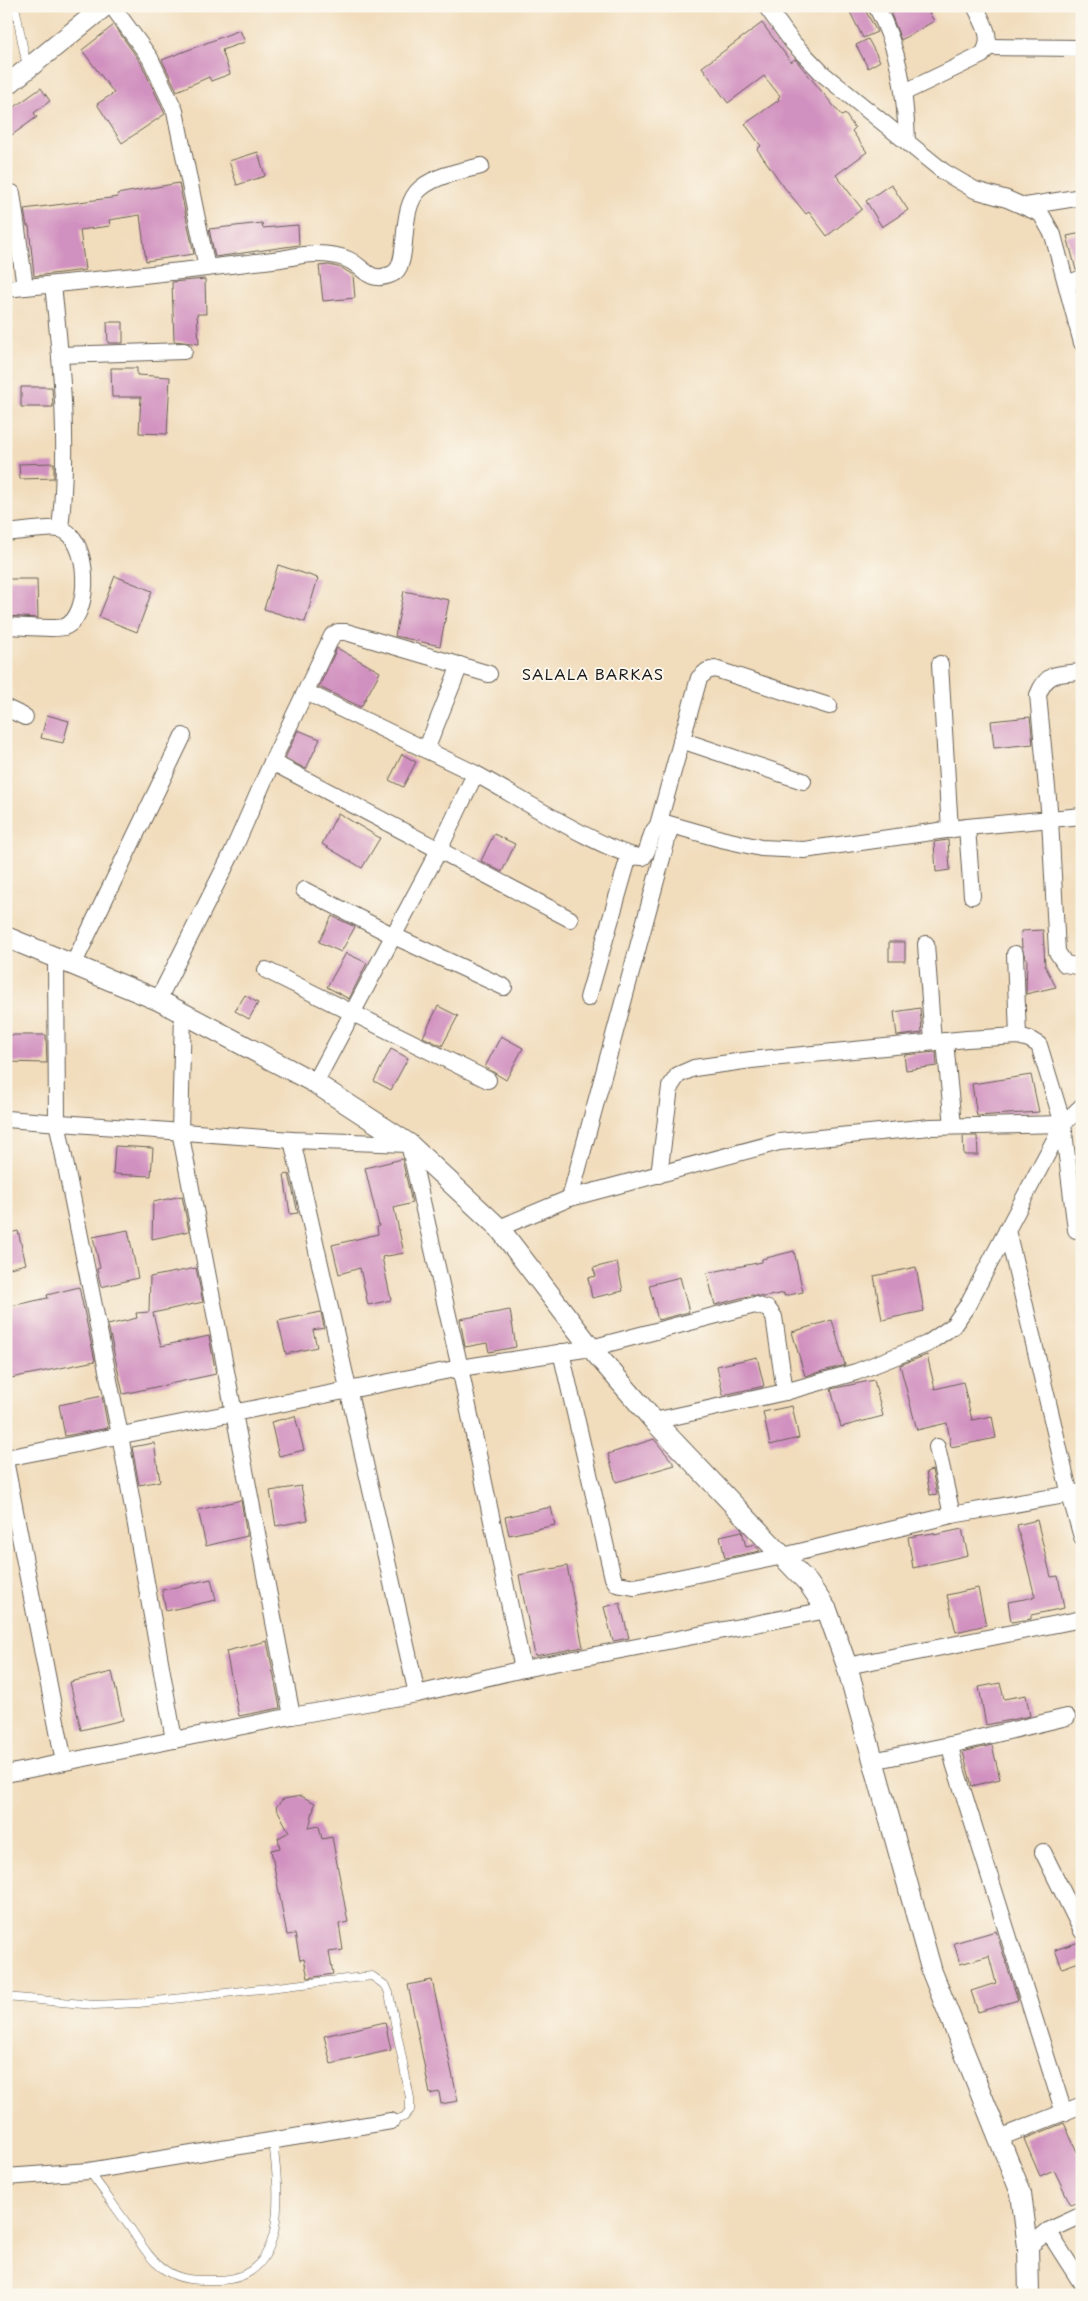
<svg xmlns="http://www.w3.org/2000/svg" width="1088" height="2301" font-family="'Playpen Sans',sans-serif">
  <rect width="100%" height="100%" fill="#fbf7ec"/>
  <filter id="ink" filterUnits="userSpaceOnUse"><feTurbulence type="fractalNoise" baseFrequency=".02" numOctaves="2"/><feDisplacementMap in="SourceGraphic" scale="10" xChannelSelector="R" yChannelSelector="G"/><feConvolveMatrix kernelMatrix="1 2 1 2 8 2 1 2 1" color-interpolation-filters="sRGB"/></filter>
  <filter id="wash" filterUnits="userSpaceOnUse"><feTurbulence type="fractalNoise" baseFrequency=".0096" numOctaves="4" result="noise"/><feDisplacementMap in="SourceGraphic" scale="20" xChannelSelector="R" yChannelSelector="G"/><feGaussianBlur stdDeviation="1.12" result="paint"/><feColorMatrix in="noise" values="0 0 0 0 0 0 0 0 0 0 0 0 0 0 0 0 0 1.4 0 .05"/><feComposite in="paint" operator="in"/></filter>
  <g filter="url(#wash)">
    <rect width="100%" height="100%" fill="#f1dcbb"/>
    <g id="blocks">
      <g fill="#d191c0">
        <path d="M847 6H863L877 32 863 38Z"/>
        <path d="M904 6H925L934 21 901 40 891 14Z"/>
        <path d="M762 23 791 62 795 59 842 116 845 114 855 128 852 131 867 152 836 175 862 209 827 236 809 212 806 214 784 187 757 149 761 146 745 124 779 100 778 98 780 96 764 76 728 103 702 67Z"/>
        <path d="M114 25 141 63 165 114 122 143 97 104 114 93 82 50Z"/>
        <path d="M240 30 245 42 222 50 230 74 211 81 209 77 177 91 162 60Z"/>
        <path d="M868 39 880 61 868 68 856 45Z"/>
        <path d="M41 88 50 101 34 113 37 117 12 135 6 127V113Z"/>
        <path d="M258 152 265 176 237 185 229 161Z"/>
        <path d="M179 183 194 254 146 261 140 215 109 220 110 226 80 230 85 270 34 276 29 226H27L24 209 118 197 117 194Z"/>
        <path d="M891 184 908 210 882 227 866 201Z"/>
        <path d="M262 223 263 228 298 225 299 245 215 257 209 229Z"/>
        <path d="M1082 233V268L1076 270 1067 236Z"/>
        <path d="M329 265 342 268 353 275 355 298 323 301 319 266Z"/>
        <path d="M205 279 206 314H197L199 344 174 341 172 282Z"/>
        <path d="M107 322H123V343H108Z"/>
        <path d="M111 368H137V375L170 377 167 434 139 433 141 397H112Z"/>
        <path d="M21 387H52L53 407H21Z"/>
        <path d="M54 463V478L20 479 19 464Z"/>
        <path d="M278 565 318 578 305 622 264 609Z"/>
        <path d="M115 576 152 591 137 632 99 617Z"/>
        <path d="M6 579H37L38 618 6 616Z"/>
        <path d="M404 591 449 600 440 646 395 636Z"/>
        <path d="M337 648 380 672 361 707 319 687Z"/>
        <path d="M47 715 69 721 63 743 41 738Z"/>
        <path d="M1030 717 1033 744 994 748 991 721Z"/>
        <path d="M298 730 320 739 306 769 285 758Z"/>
        <path d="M402 754 416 762 403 787 389 780Z"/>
        <path d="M338 813 380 838 362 868 322 844Z"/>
        <path d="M494 834 515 844 502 872 481 861Z"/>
        <path d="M948 840 950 870 936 872 934 842Z"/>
        <path d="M332 916 355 927 341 952 319 942Z"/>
        <path d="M1043 930 1045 966 1056 987 1026 994 1027 958H1025L1022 947 1021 931Z"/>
        <rect x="889" y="942" width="16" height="19"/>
        <path d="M346 953 367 963 349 999 327 987Z"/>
        <path d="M245 995 258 1003 249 1019 235 1011Z"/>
        <path d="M438 1006 458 1016 442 1046 423 1037Z"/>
        <path d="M920 1008 922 1033 897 1036 894 1012Z"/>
        <path d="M6 1035H46L47 1063 6 1062Z"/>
        <path d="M501 1036 523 1048 506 1080 485 1067Z"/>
        <path d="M391 1049 408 1058 391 1090 374 1081Z"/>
        <path d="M936 1052 937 1066 906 1070 904 1055Z"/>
        <path d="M1031 1075 1039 1112 977 1116 972 1084Z"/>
        <path d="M963 1136H977L978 1155H964Z"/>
        <path d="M115 1146 153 1148 151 1176 113 1174Z"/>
        <path d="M402 1159 412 1203 394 1208 404 1253 382 1257 391 1300 368 1305 360 1268 339 1274 332 1245 378 1234 377 1227 379 1226 365 1168Z"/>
        <path d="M289 1174 298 1213 290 1214 284 1175Z"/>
        <path d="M182 1196 189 1231 152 1239 153 1202Z"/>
        <path d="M128 1230 138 1278 101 1287 97 1269 100 1268 93 1237Z"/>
        <path d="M18 1231 26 1264 6 1269V1234Z"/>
        <path d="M794 1251 803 1292 784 1296V1293L764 1297 752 1295 715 1305 707 1273 762 1262V1259Z"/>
        <path d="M617 1262 623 1291 592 1298 588 1278 596 1276 593 1268Z"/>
        <path d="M916 1267 924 1311 882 1320 874 1276Z"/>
        <path d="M196 1268 203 1302 153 1313 161 1346 209 1336 216 1374 123 1394 108 1325 137 1318 136 1313 149 1312 150 1277Z"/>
        <path d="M680 1277 689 1312 658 1320 649 1285Z"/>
        <path d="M79 1287 95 1361 6 1379V1307L48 1298 47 1295Z"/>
        <path d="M510 1310 516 1347 489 1352 487 1343 465 1347 460 1319Z"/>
        <path d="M321 1312 324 1328 313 1330 317 1347 286 1354 278 1321Z"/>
        <path d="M832 1320 845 1365 805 1376 792 1332Z"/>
        <path d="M927 1355 935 1389 963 1382 972 1420 992 1416 996 1438 951 1447 947 1423 917 1430 900 1365Z"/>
        <path d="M757 1357 764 1386 723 1395 717 1366Z"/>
        <path d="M874 1380 883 1416 841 1427 831 1389Z"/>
        <path d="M102 1396 108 1428 65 1436 59 1405Z"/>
        <path d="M792 1406 799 1438 770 1445 763 1412Z"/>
        <path d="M295 1416 304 1450 279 1456 271 1422Z"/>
        <path d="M654 1439 675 1465 616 1482 608 1454Z"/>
        <path d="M154 1443 160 1481 139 1485 132 1447Z"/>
        <path d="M932 1470 937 1494 930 1495 926 1472Z"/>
        <path d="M301 1486 308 1520 276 1526 270 1491Z"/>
        <path d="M241 1500 247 1536 206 1546 198 1510Z"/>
        <path d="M551 1507 555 1525 509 1535 505 1517Z"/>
        <path d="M1037 1520 1051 1577 1058 1576 1064 1608 1031 1615V1619L1011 1622 1008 1602 1035 1597 1017 1525Z"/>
        <path d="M962 1529 968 1555 913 1568 908 1537 934 1533V1535Z"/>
        <path d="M742 1531 746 1547 755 1545 760 1551 725 1558 720 1536Z"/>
        <path d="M567 1566 583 1647 535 1656 519 1575Z"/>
        <path d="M211 1579 216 1600 166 1611 162 1590Z"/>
        <path d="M978 1588 986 1625 956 1632 947 1595Z"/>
        <path d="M620 1603 629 1638 613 1641 604 1607Z"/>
        <path d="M267 1641 280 1708 239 1716 226 1651Z"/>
        <path d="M112 1672 123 1720 81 1730 70 1682Z"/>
        <path d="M1000 1683 1004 1699 1026 1695 1030 1716 986 1725 979 1687Z"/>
        <path d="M992 1745 1000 1779 972 1786 963 1752Z"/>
        <path d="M301 1796 315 1803 309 1828 319 1826 322 1839 332 1837 348 1922 339 1924 343 1950 329 1952 333 1974 308 1978 304 1959 300 1960 295 1934 287 1935 271 1850 280 1848 278 1838 289 1832 276 1807 283 1799Z"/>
        <path d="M996 1931 1018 2000 978 2012 971 1991 996 1983 989 1956 960 1964 954 1943Z"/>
        <path d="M1082 1941V1961L1062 1968 1055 1950Z"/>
        <path d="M432 1980 458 2101 441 2104 439 2092 430 2094 408 1985Z"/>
        <path d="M385 2022 391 2050 331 2064 324 2036Z"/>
        <path d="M1064 2123 1082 2163V2199L1071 2205 1054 2170 1040 2176 1024 2139Z"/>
      </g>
    </g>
  </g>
  <g filter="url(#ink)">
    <use href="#blocks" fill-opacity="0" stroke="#675f54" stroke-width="1"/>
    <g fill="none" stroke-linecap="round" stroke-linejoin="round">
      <defs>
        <g id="service">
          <path d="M15 6 27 67"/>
          <path d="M6 1997 94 2005 139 2003 372 1976 386 1986 389 1993 410 2098V2110L404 2117 391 2121"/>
          <path d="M89 2171C103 2190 117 2210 131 2229 141 2244 150 2260 165 2270 181 2281 198 2280 216 2280 290 2281 279 2191 273 2141"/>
        </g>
        <g id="minor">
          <path d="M112 6 150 58 175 111 207 268"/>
          <path d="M766 6 793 43 823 74 944 172 975 190 1007 199 1041 214 1053 235 1082 343"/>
          <path d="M876 6C900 50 905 92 907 141"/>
          <path d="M988 47 1082 48"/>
          <path d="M905 92 982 55C995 39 983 23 975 6"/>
          <path d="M12 193 25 287"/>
          <path d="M1026 206 1082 197"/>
          <path d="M1067 284 1082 278"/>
          <path d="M53 285C62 367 69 447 60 529"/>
          <path d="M6 289C73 282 140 276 206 268 231 265 256 262 281 259 292 257 304 254 315 254 326 254 339 255 349 260 365 268 369 284 392 274 412 266 396 208 421 188 437 175 461 171 481 166"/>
          <path d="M60 355 184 351"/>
          <path d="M6 533C19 532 48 527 60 529 90 536 93 617 64 627 54 630 18 626 6 626"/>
          <path d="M940 664 950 830"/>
          <path d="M1082 672C1059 674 1047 671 1038 695L1050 819 1057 952 1065 964 1082 967"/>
          <path d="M306 692C362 719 418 746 474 773 505 789 616 859 643 857 653 846 647 827 665 823L721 839 761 848 804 850 967 827 1082 816"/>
          <path d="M6 708 25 717"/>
          <path d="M681 740 803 781"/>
          <path d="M426 750 460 665"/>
          <path d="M272 762 570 919"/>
          <path d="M658 825 699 678 707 671 715 669 829 706"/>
          <path d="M967 827 972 896"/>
          <path d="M304 890 394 936 504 987"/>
          <path d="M926 944 933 1042"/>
          <path d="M1015 954 1018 1036"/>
          <path d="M56 957 57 1122 120 1435 174 1740"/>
          <path d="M73 965 183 736"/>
          <path d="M266 970 488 1080"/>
          <path d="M588 998 629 856"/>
          <path d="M158 1000 232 853 272 762 332 636 338 632H346L489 674"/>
          <path d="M183 1013 180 1131 292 1716"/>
          <path d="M945 1041 953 1126"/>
          <path d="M315 1083 439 850 475 774"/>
          <path d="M6 1119 292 1140 409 1144 460 1368 523 1669"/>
          <path d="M292 1140 417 1694"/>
          <path d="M659 1175 670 1087 678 1075 694 1068 751 1060 967 1039 1018 1036 1029 1039 1039 1045 1063 1124 1076 1230"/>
          <path d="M570 1198 671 825"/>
          <path d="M499 1228 570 1198 779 1142 930 1127 1063 1124"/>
          <path d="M1007 1230 1070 1495 1082 1537"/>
          <path d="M561 1352 613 1578 617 1584 635 1587 783 1556 952 1515 1082 1492"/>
          <path d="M654 1421 785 1392 856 1372 927 1344 953 1326 967 1306 1063 1124 1082 1106"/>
          <path d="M937 1447 952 1515"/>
          <path d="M6 1458 460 1368 591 1348 755 1305 768 1309 774 1317 785 1392"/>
          <path d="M6 1465 64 1762"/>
          <path d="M847 1666 1082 1619"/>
          <path d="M950 1745 954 1763 1064 2113"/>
          <path d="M872 1761 950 1745 1067 1717"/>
          <path d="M6 1774 292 1716 417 1694 523 1669 827 1610"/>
          <path d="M1043 1852 1082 1931"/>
          <path d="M999 2138 1082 2105"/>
          <path d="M6 2177 89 2171 391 2121"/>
          <path d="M1048 2231 1082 2284"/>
          <path d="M1028 2247 1048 2231 1082 2215"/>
        </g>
        <g id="tertiary">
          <path d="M6 86 105 6"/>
          <path d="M6 937 158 1000 315 1083 409 1144 499 1228 591 1348 654 1421 808 1583 827 1610 847 1666 932 1972 1021 2193 1028 2247 1029 2295"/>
        </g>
      </defs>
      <use href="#service" stroke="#675f54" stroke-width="9"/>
      <use href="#minor" stroke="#675f54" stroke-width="18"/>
      <use href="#tertiary" stroke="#675f54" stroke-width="22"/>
      <use href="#service" stroke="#fff" stroke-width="8"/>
      <use href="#minor" stroke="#fff" stroke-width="16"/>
      <use href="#tertiary" stroke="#fff" stroke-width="20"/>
    </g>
  </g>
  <g text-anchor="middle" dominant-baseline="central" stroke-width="4" stroke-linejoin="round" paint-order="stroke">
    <g font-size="15" letter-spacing="1" fill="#1c1c1c" stroke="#fbf7ec">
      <text x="593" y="673">SALALA BARKAS</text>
    </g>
  </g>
  <rect width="1088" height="2301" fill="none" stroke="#fbf7ec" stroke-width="25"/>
</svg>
